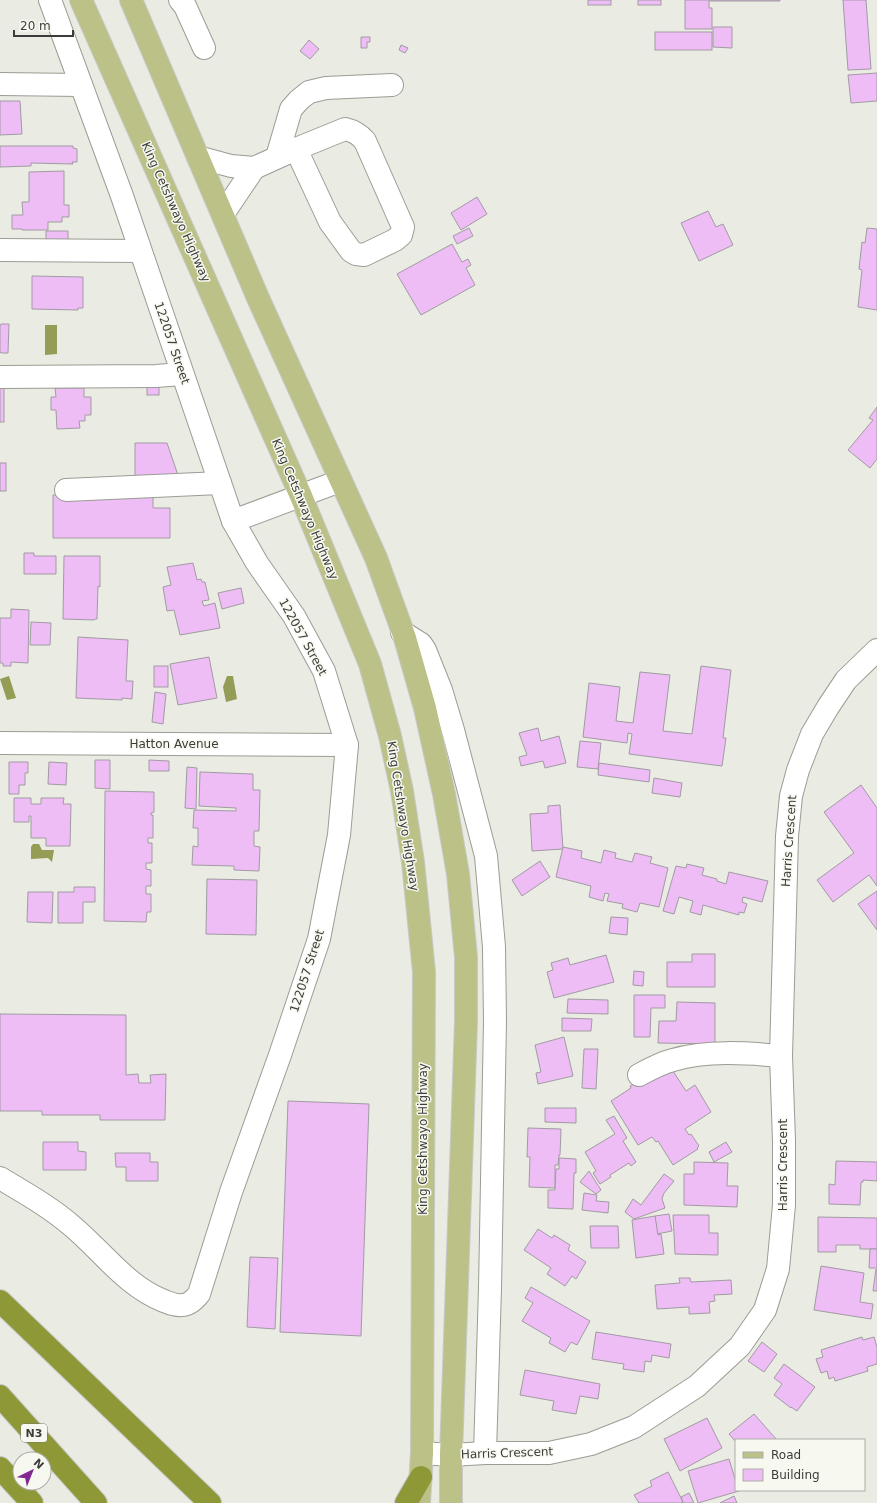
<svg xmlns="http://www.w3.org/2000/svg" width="877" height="1503" font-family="'DejaVu Sans',sans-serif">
  <rect width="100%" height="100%" fill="#eaebe3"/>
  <g fill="#949c56">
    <path d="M45 325H57V354L45 355Z"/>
    <path d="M9 676 16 698 7 700 0 679Z"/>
    <path d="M227 676H233L237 699 226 702 223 687Z"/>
    <path d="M33 844H39L42 850H54L52 862 48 858 31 859V847Z"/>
  </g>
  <g fill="#eebdf6" stroke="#a19ba2">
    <rect x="588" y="0" width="23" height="5"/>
    <rect x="638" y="0" width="23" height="5"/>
    <path d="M685 0H780V1H709V8H712V29H685Z"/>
    <path d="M843 0H866L871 69 848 70Z"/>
    <path d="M713 27H732V48L713 47Z"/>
    <rect x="655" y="32" width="57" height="18"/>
    <path d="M361 37H370V42H367V48H361Z"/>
    <path d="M309 40 319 49 310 59 300 51Z"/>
    <path d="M401 45 408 48 405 53 399 50Z"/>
    <path d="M877 73V101L851 103 848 75Z"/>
    <path d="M0 101H20L22 134 0 135Z"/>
    <path d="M0 146H73V148L77 149V162H72L73 164 31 163V166L0 167Z"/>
    <path d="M64 171V205H69V217H62V222H48V230H22V229H12V215H23L22 202H29V172Z"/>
    <path d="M477 197 487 214 461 230 451 213Z"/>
    <path d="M708 211 716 227 723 224 733 245 699 261 681 223Z"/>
    <path d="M469 228 473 236 457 244 453 236Z"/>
    <path d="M867 228 877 229V310L858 307 862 270 859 269 862 242 865 243Z"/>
    <path d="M46 231H68V243L46 244Z"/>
    <path d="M452 244 462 262 468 259 471 265 466 268 475 285 421 315 397 274Z"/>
    <path d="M32 276 83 277V308H78V310L32 309Z"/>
    <path d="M1 324H9L8 353H1L0 352V326Z"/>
    <rect x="0" y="380" width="4" height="42"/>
    <rect x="147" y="383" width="12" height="12"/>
    <path d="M55 388H84V397H91V415H85V421H79L80 428 57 429 56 410H51V397H56Z"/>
    <path d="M877 407V459L870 468 848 450 873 420 869 418Z"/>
    <path d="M135 443H167L180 481H135Z"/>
    <rect x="0" y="463" width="6" height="28"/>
    <path d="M53 495 153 496V508H170V538H53Z"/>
    <path d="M24 553H34V556H56V574H24Z"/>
    <path d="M64 556H100V587L98 586 97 619H95L94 620 63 619Z"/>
    <path d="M193 563 197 580 201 579 202 582H205L209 600 202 601 204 606 215 603 220 628 180 635 174 610 167 611 163 587 171 585 167 567Z"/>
    <path d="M241 588 244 603 222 609 218 593Z"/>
    <path d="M11 609 29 610 28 663 11 662V666H3V663H0V618H11Z"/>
    <path d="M31 622 51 623 50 645H30Z"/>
    <path d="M78 637 128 640 126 681H133L132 699 122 698V700L76 698Z"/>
    <path d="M209 657 217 698 178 705 170 664Z"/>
    <rect x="154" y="666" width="14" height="21"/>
    <path d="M701 666 731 670 723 738H726L722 766 629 754 632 734 628 733 627 743 583 737 589 683 620 687 616 721 633 723 640 672 670 675 663 731 692 734Z"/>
    <path d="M155 692 166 694 163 724 152 722Z"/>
    <path d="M538 728 541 741 559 736 566 763 545 768 543 761 521 766 519 757 527 755 519 733Z"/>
    <path d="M580 741 601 743 598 769 577 767Z"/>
    <path d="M95 760H110V789L95 788Z"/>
    <path d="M149 760 169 761V771H149Z"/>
    <path d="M9 762H28V773H25V785H19V794H9Z"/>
    <path d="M49 762 67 763 66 785 48 784Z"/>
    <path d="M599 763 650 770 649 782 598 775Z"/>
    <path d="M187 767 197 768 196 809 185 808Z"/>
    <path d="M200 772 253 774V790H260L259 831H254V846L260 847 259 871 234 870V866L192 865 193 846 198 847V828H193L194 810 236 811V808L199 806Z"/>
    <path d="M654 778 682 783 680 797 652 793Z"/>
    <path d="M861 785 877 808V886L869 875 833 902 817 880 854 853 824 812Z"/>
    <path d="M105 791 154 792V812L151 813V815H153V838H148V843H152V863H146V869L151 870V886H146V894H151V912H147L146 922 104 921Z"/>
    <path d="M14 798H31V804H41V798H64L63 804H71L70 846H46V838H31V816H29V822H14Z"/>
    <path d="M560 805 563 849 532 851 530 814 548 813V806Z"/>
    <path d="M563 847 582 851 581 858 601 863 604 850 616 853 615 858 632 862 635 853 652 857 650 863 668 868 659 907 640 903 637 912 622 908 623 904 607 901 609 894 605 893 603 901 589 897 591 886 556 877Z"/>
    <path d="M540 861 550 877 522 896 512 880Z"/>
    <path d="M687 864 704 868 702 875 717 879V881L726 884 729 872 768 881 762 902 743 897 742 902 747 904 744 913 739 912V915L703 905 701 915 690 912 693 901 679 897 674 914 663 911 676 866 686 868Z"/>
    <path d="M207 879 257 880 256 935 206 934Z"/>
    <path d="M74 887H95V902H83V923H58V892H74Z"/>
    <path d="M877 891V930L858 904Z"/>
    <path d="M28 892H53L52 923 27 922Z"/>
    <path d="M611 917 628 918 627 935 609 933Z"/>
    <path d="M692 954H715V987H667V962H692Z"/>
    <path d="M606 955 614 982 554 998 547 972 553 970 551 963 568 958 570 965Z"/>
    <path d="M634 971 644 972 643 986 633 985Z"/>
    <path d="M634 995H665V1008H651L650 1037H634Z"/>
    <path d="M568 999 608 1000V1014L567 1013Z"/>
    <path d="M677 1002 715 1003V1044L658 1043 659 1021H676Z"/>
    <path d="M0 1014 126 1015V1075L138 1074 139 1083H151L150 1075 166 1074 165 1120H100V1115H42V1111H0Z"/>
    <path d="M562 1018 592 1019 591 1031H562Z"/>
    <path d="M564 1037 573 1076 538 1084 536 1073 541 1072 535 1045Z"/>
    <path d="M584 1049H598L596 1089 582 1088Z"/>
    <path d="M669 1065 686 1091 695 1085 711 1112 685 1129 689 1135 691 1134 699 1146 697 1148 698 1149 673 1165 658 1141 656 1142 652 1137 638 1145 611 1101 631 1088 630 1086Z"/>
    <path d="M288 1101 369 1104 361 1336 280 1332Z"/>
    <path d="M545 1108H576V1123L545 1122Z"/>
    <path d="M614 1116 627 1138 623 1141 636 1162 631 1166 629 1163 610 1175 611 1177 600 1184 593 1173 596 1171 585 1152 615 1134 606 1120Z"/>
    <path d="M528 1128 561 1129 560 1155H559L558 1165H555V1188L529 1187 530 1157H527Z"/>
    <path d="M43 1142H78V1151L86 1152V1170H43Z"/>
    <path d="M726 1142 732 1152 714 1162 709 1152Z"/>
    <path d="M115 1153H150V1162H158V1181H126V1167H116Z"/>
    <path d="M559 1158 576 1159V1173H574L573 1209 548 1208V1190H555L556 1169H559Z"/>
    <path d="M836 1161 877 1162V1181L863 1180V1182H861L860 1205 829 1204V1184L835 1185Z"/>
    <path d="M694 1162 728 1163 727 1186H738L737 1207 684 1205V1174H694Z"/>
    <path d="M589 1171 601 1190 596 1194 580 1182Z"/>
    <path d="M664 1174 674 1181 664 1193 662 1199 665 1208 634 1219 625 1212 633 1199 641 1205Z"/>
    <path d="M584 1193 597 1195 596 1201 609 1202 608 1213 582 1210Z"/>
    <path d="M669 1214 672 1231 657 1234 655 1216Z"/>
    <path d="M673 1215H709V1233H718V1255L675 1254Z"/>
    <path d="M655 1216 658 1235 661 1234 664 1254 636 1258 632 1220Z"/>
    <path d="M818 1217 877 1218V1249H860V1245H836V1252H818Z"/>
    <path d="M590 1226H618L619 1248H591Z"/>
    <path d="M538 1229 552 1238 554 1235 570 1245 568 1250 586 1262 576 1279 572 1276 565 1286 547 1274 551 1268 524 1250Z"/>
    <path d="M870 1249H877V1268H869Z"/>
    <path d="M250 1257 278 1258 275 1329 247 1327Z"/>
    <path d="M821 1266 864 1273 860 1302 873 1304 871 1319 814 1310Z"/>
    <path d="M876 1269 877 1270V1291H873Z"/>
    <path d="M679 1278H690L691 1282 731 1280 732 1294 714 1295 715 1301 709 1302 710 1313 689 1314V1307L657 1309 655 1285 680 1283Z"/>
    <path d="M531 1287 590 1321 577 1345 571 1342 565 1352 549 1343 551 1338 522 1321 533 1303 525 1298Z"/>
    <path d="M596 1332 671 1344 669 1358 652 1355 651 1362 645 1361 644 1372 623 1369 624 1364 592 1359Z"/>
    <path d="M862 1337 863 1340 874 1337 877 1347V1364L867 1367 868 1371 835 1381 834 1377 829 1379 827 1371 821 1373 816 1359 823 1357 821 1350Z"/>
    <path d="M762 1342 777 1354 764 1372 748 1361Z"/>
    <path d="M784 1364 815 1387 797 1411 791 1407V1408L774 1395 782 1384 774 1378Z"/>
    <path d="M525 1370 600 1384 598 1399 580 1396 576 1414 552 1410 554 1401 520 1395Z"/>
    <path d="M754 1414 777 1440H736V1442L729 1434Z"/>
    <path d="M707 1418 722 1448 680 1471 664 1439Z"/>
    <path d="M729 1459 736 1482V1490L739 1491 698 1503 688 1471Z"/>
    <path d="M668 1472 683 1502 681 1503H639L634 1495 652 1486 650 1481Z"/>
    <path d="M689 1493 694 1503H681L683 1502 681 1497Z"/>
    <path d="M734 1496 737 1503H720Z"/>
  </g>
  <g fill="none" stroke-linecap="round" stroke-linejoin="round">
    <defs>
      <g id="minor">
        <path d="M180 0 185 6 204 48"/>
        <path d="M0 84 81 85"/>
        <path d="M198 157 231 166 254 168 223 214"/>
        <path d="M277 157 291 109 299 100 309 92 326 88 392 85"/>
        <path d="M254 168 296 149 330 222 351 251 356 254 364 255 395 240 401 235 403 227 365 141C359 134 354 131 345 129L296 149"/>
        <path d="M0 250 140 251"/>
        <path d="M0 377 156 376 182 374"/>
        <path d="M66 490 220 483"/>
        <path d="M233 521 340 481"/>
        <path d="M402 632 421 644 425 650 441 690 453 730 486 856 494 947 495 1021 490 1288 485 1453"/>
        <path d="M0 743 347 745"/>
        <path d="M639 1075C650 1069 661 1063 673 1060 705 1050 748 1053 781 1056"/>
        <path d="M0 1178C25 1193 50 1207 72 1226 102 1251 126 1286 164 1301 169 1303 176 1306 182 1305 189 1305 195 1299 199 1294L231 1192 280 1055 319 939 339 835 347 745 324 671 294 616 257 563 233 521 122 196 50 0"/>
        <path d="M422 1453 451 1455 485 1453H549L591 1444 634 1427 697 1386 740 1346 765 1310 778 1269 784 1205V1141L781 1056 787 836 791 796 798 770 812 734 828 707 846 680 877 650"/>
      </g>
      <g id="major">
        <path d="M81 0 301 496 370 664 390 736 402 791 413 862 424 972 422 1453 419 1503"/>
        <path d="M131 0 258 298 376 558 405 638 425 708 444 794 458 874 466 957V1022L451 1455V1503"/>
      </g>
      <g id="highway">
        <path d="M0 1301 210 1503"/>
        <path d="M0 1396 96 1503"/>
        <path d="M0 1468 32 1503"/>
        <path d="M406 1503 421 1477"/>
      </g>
    </defs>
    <use href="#minor" stroke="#9b9c94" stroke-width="24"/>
    <use href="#major" stroke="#c8c9c8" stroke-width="24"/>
    <use href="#highway" stroke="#c8c9c8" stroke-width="24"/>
    <use href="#minor" stroke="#fff" stroke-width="22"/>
    <use href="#major" stroke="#bcc187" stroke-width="22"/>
    <use href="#highway" stroke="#8f9837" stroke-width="22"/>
  </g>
  <g text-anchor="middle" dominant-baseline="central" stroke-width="3" stroke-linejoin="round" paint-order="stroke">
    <rect fill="#f7f9f0" stroke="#747571" stroke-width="1" x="21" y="1424" width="26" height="18" rx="3"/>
    <g font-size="11" font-weight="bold" fill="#3c3d3a">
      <text x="34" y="1433">N3</text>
    </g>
    <g font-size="12" fill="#3c3d3a" stroke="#f7f9f0">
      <text transform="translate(176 212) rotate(66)">King Cetshwayo Highway</text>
      <text transform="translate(172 343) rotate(71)">122057 Street</text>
      <text transform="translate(305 509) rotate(67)">King Cetshwayo Highway</text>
      <text transform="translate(303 637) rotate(61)">122057 Street</text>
      <text x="174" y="744">Hatton Avenue</text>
      <text transform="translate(403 816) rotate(81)">King Cetshwayo Highway</text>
      <text transform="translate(789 841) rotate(-86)">Harris Crescent</text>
      <text transform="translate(307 971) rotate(-72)">122057 Street</text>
      <text transform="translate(423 1139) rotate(-90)">King Cetshwayo Highway</text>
      <text transform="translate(783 1165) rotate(-90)">Harris Crescent</text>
      <text transform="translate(507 1453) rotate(-2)">Harris Crescent</text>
    </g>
  </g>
  <rect x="735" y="1439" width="130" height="52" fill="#f7f9f0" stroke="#acaea7"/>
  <rect x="743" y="1452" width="20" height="6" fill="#bcc187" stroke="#acaea7"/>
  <text x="771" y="1459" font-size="12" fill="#3c3d3a">Road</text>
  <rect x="743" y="1469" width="20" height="12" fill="#eebdf6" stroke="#acaea7"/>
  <text x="771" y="1479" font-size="12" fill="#3c3d3a">Building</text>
  <g transform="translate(32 1471) rotate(43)"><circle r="19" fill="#f7f9f0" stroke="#acaea7"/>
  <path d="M0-3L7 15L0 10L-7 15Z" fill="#832893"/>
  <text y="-6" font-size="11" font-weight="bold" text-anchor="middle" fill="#3c3d3a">N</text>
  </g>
  <path d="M14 30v6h59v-6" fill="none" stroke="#3c3d3a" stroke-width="2"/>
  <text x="20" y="30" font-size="12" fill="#3c3d3a" stroke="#f7f9f0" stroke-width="3" paint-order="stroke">20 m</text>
</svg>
